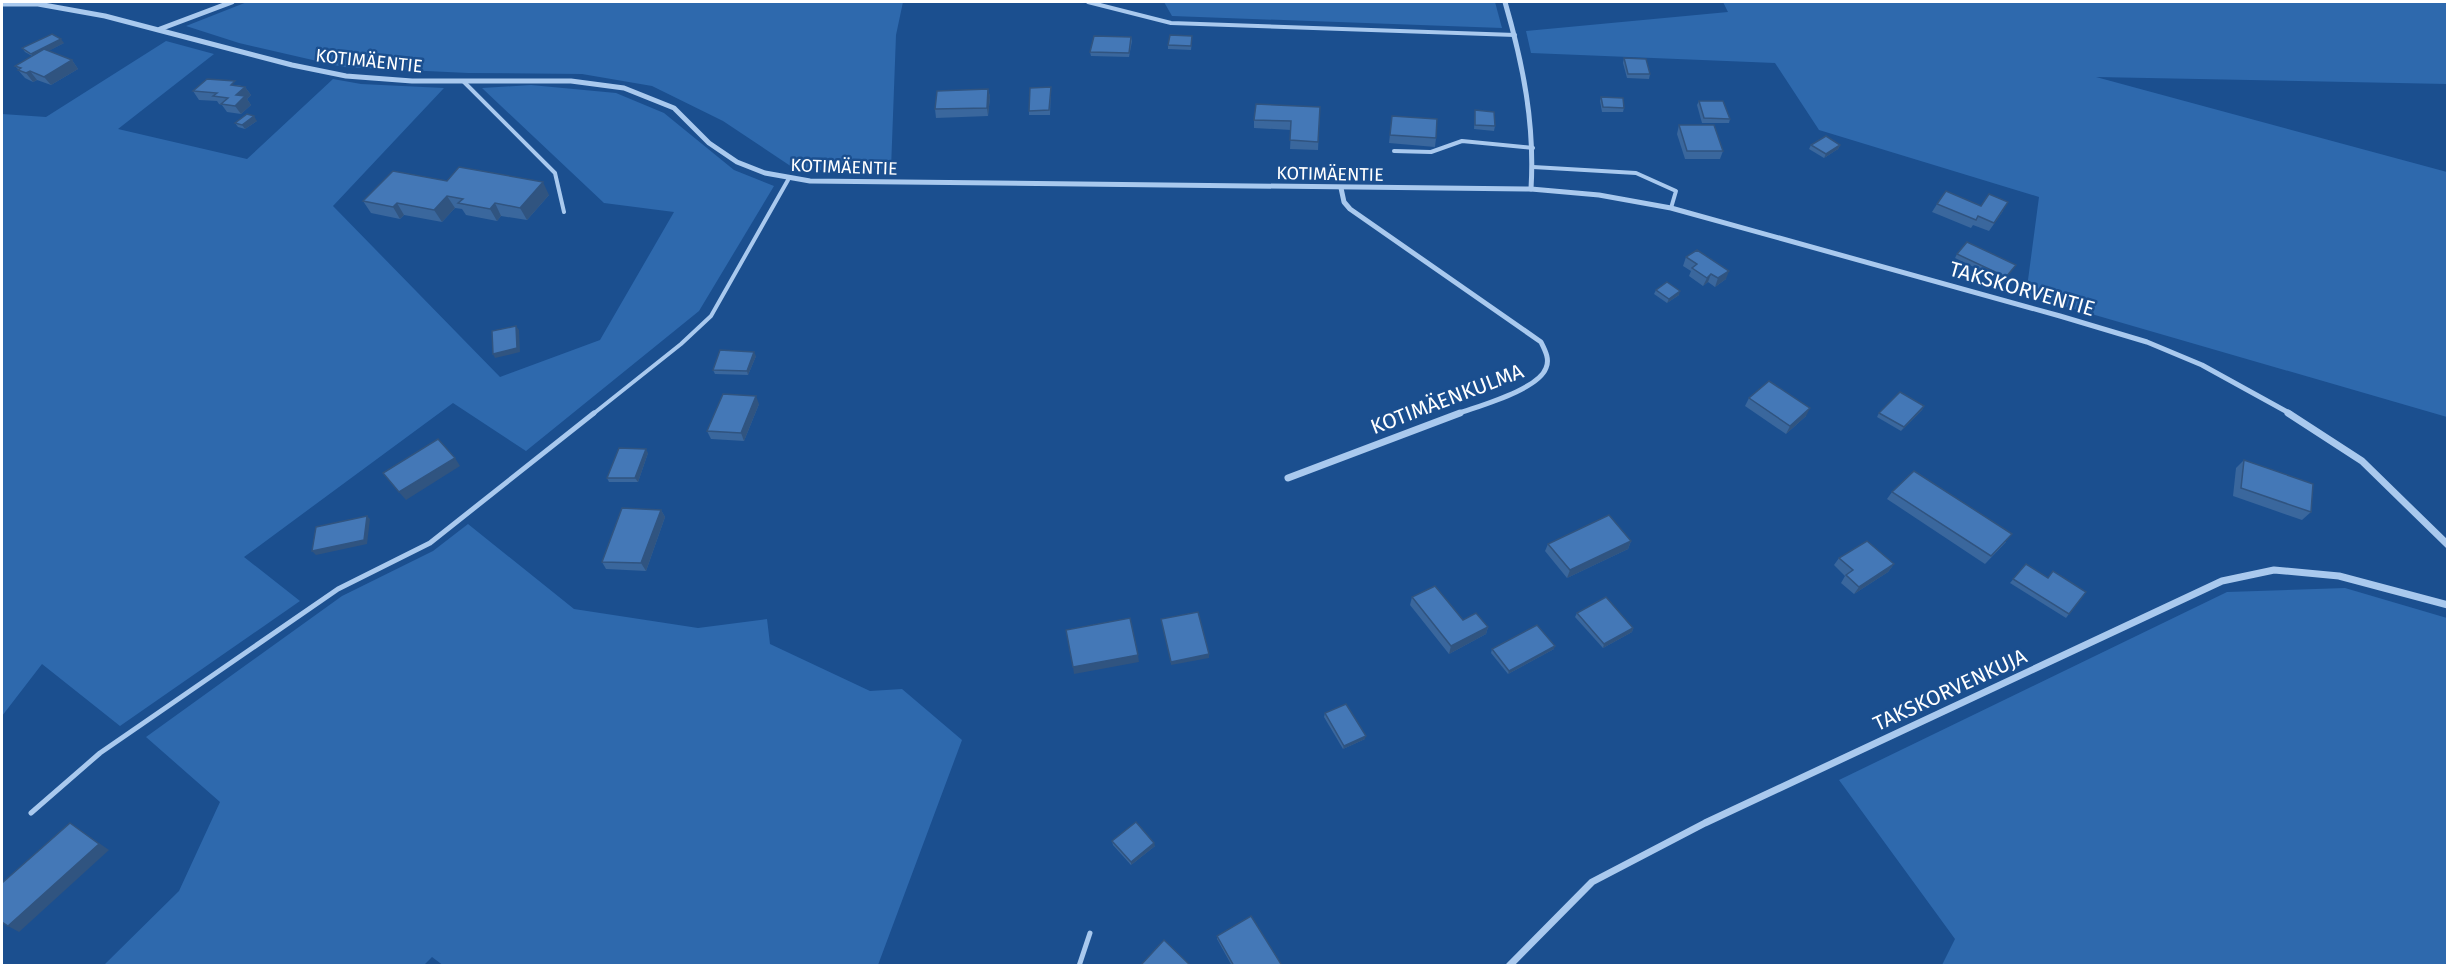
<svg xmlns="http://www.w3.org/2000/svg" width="2449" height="967" font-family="'Fira Sans',sans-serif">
  <rect width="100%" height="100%" fill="#1b4f8f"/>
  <g fill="#2e69ad">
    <path d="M247 2H903L896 35 891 169 848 171 795 169 723 121 652 86 582 74 468 73 343 67 239 43 186 26Z"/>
    <path d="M1164 2H1495L1502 28 1172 16Z"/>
    <path d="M1723 2H2447V84L2096 77 2447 172V417L2026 295 2039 197 1819 130 1775 63 1531 53 1526 31 1728 12Z"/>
    <path d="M166 41 214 54 118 129 247 159 333 79 361 84 444 88 333 206 500 377 600 340 674 212 604 203 482 88 531 85 616 93 664 113 734 170 774 186 699 311 526 451 453 403 244 557 300 601 120 726 42 664 2 716V114L46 117Z"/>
    <path d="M468 524 574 609 698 628 767 619 770 644 870 691 902 689 962 740 878 965 444 966 432 957 423 966 104 965 179 891 220 802 146 737 342 596 433 551Z"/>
    <path d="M2345 588 2447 618V965H1942L1955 939 1839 780 2227 592Z"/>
  </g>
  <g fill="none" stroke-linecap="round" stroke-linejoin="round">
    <g stroke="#a9c9ee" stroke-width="4">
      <path d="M1088 2 1171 23 1515 35"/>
      <path d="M464 82 555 173 564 212"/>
      <path d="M1394 151 1431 152 1462 141 1533 148"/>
      <path d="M1533 167 1636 173 1676 191 1671 208"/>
      <path d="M593 414 681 344 711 316 788 180"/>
    </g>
    <g stroke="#a9c9ee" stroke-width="5">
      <path d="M31 813 100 753 338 589 430 543 594 413"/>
      <path d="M1079 966 1090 933"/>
    </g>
    <g stroke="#a9c9ee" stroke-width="5">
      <path d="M2 4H38L105 16 292 65 346 76 412 81H571L624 88 674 108 709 143 737 162 765 173 810 181 1531 189C1535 124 1523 64 1505 2"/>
      <path d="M160 29 232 2"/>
      <path d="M1341 188 1344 202 1350 209 1541 342C1545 350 1550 359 1546 368 1538 390 1478 406 1457 414"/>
      <path d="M1531 189 1599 195 1671 208 2060 316 2147 342 2202 365 2291 414"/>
    </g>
    <g stroke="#a9c9ee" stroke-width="7">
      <path d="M2288 413 2362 461 2448 545"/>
      <path d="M1288 478 1460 413"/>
      <path d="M1509 966 1592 882 1705 823 2222 581 2274 570 2339 576 2448 605"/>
    </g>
  </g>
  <g fill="#3a679d">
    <path d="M1131 37 1132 41 1129 57 1091 56 1090 52Z"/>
    <path d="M1192 40 1191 50 1168 49V45Z"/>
    <path d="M64 43 48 51 72 60 78 69 51 85 37 80 33 82 25 78 18 70V69L15 66 32 56 25 52 22 48Z"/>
    <path d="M1624 58 1650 74 1649 79 1627 78 1623 63Z"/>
    <path d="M238 85 245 87 251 95 247 99 251 105 241 114 227 112 222 105 219 104 217 101 199 100 193 91Z"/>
    <path d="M1051 87 1050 115H1029V111Z"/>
    <path d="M988 89 990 97 988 116 936 118 935 109Z"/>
    <path d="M1601 97 1624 108 1623 112H1602L1600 101Z"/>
    <path d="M1699 101 1730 119 1729 123H1702L1697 105Z"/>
    <path d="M1320 107 1318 150 1290 149 1291 130 1254 128V120Z"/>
    <path d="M1475 110 1495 126 1494 131 1474 129Z"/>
    <path d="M1392 116 1436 138 1435 147 1389 143Z"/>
    <path d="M257 121 245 129 238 127 235 123Z"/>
    <path d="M1679 125 1723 151 1720 159H1685L1677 134Z"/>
    <path d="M1811 145H1840L1838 149 1824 158 1809 149Z"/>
    <path d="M447 181 549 195 527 220 501 216 497 221 466 215 462 209 455 208 442 222 404 215 400 219 371 213 363 201Z"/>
    <path d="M1937 204 1981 206 2003 211 1989 231 1973 225 1971 228 1932 212Z"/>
    <path d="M1957 254 2016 265 2003 281 1955 258Z"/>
    <path d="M1686 257 1726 279 1715 287 1708 282 1703 286 1689 276 1691 271 1683 266Z"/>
    <path d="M1656 290 1679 295 1667 303 1654 294Z"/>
    <path d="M756 356 748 375 715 374 713 370Z"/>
    <path d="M1749 398 1806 416 1786 434 1745 406Z"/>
    <path d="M759 404 744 441 711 439 707 431Z"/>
    <path d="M1924 406 1922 410 1901 431 1877 417 1879 413Z"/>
    <path d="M648 453 638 482H609L607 478Z"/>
    <path d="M2244 460 2311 512 2302 520 2233 496 2236 468Z"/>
    <path d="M1892 492 2006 542 1985 564 1887 499Z"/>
    <path d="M661 510 665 517 646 571 606 569 602 562Z"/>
    <path d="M1631 541 1628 549 1567 578 1545 551 1548 544Z"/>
    <path d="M1839 558 1894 564 1888 572 1854 594 1841 583 1845 576 1834 565Z"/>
    <path d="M2026 564 2069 614 2066 618 2010 583Z"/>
    <path d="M1412 597 1463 620 1488 627 1486 634 1449 654 1410 605Z"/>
    <path d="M1577 613 1633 628 1632 632 1603 648 1575 617Z"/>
    <path d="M1492 649H1554L1508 674 1491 653Z"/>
    <path d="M1325 713 1365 739 1343 749 1324 717Z"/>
    <path d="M1112 841 1155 846 1131 865 1113 845Z"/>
    <path d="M1217 936 1281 964 1280 966H1232L1217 939Z"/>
  </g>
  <g fill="#305480">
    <path d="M61 39 64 43 35 58 31 54Z"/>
    <path d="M72 60 78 69 51 85 44 77Z"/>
    <path d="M30 71 37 80 33 82 26 73Z"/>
    <path d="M245 87 251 95 247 99 251 105 241 114 235 106 236 95Z"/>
    <path d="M988 89 990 97 988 116 987 108Z"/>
    <path d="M254 116 257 121 245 129 242 125Z"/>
    <path d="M1840 145 1838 149 1824 158 1826 154Z"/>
    <path d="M543 182 549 195 527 220 520 208Z"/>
    <path d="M447 196 455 208 442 222 434 210Z"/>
    <path d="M397 203 404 215 400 219 393 207Z"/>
    <path d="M495 203 501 216 497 221 490 209Z"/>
    <path d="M1729 271 1726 279 1715 287 1718 278Z"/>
    <path d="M1711 274 1708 282 1703 286 1707 278Z"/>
    <path d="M1680 291 1679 295 1667 303 1669 299Z"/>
    <path d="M516 326 519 330 520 352 495 358 493 354Z"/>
    <path d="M754 352 756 356 748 375 747 371Z"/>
    <path d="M756 396 759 404 744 441 741 433Z"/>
    <path d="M1924 406 1922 410 1901 431 1904 427Z"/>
    <path d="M1810 408 1806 416 1786 434 1790 426Z"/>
    <path d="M646 449 648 453 638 482 635 478Z"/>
    <path d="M455 458 460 466 406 500 399 492Z"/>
    <path d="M661 510 665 517 646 571 641 563Z"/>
    <path d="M367 516 370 519 367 544 316 555 312 551Z"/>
    <path d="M1631 541 1628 549 1567 578 1570 570Z"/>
    <path d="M1894 564 1888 572 1854 594 1859 587Z"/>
    <path d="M1488 627 1486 634 1449 654 1451 646Z"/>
    <path d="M1633 628 1632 632 1603 648 1604 644Z"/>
    <path d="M1555 646 1554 649 1508 674 1509 671Z"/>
    <path d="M1209 654V658L1171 665V662Z"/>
    <path d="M1138 655 1139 662 1074 674 1073 667Z"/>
    <path d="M1366 736 1365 739 1343 749 1344 746Z"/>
    <path d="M70 823 109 850 19 932 8 926Z"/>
    <path d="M1154 843 1155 846 1131 865V862Z"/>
  </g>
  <g fill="#4478b7" stroke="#305480" stroke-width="1.5">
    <path d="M52 34 61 39 31 54 22 48Z"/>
    <path d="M1170 35 1192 36 1191 46 1168 45Z"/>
    <path d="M1094 36 1131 37 1129 53 1090 52Z"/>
    <path d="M44 49 72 60 44 77 30 71 26 73 18 70 21 68 15 66Z"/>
    <path d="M1624 58 1646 59 1650 74H1628Z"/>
    <path d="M207 79 235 81 231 85 245 87 236 95 245 96 235 106 221 104 228 98 213 96 217 93 193 91Z"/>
    <path d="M1051 87 1049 110 1029 111 1030 88Z"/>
    <path d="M988 89 987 108 935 109 937 91Z"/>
    <path d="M1601 97 1623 98 1624 108 1603 107Z"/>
    <path d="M1699 101H1723L1730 119 1704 118Z"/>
    <path d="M1256 104 1320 107 1318 142 1290 140 1291 121 1254 120Z"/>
    <path d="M1475 110 1494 112 1495 126 1475 125Z"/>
    <path d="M247 114 254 116 242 125 235 123Z"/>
    <path d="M1392 116 1437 119 1436 138 1390 135Z"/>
    <path d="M1679 125H1714L1723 151H1687Z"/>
    <path d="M1826 136 1840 145 1826 154 1811 145Z"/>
    <path d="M459 167 543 182 520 208 495 203 490 209 458 203 463 199 447 196 434 210 397 203 393 207 363 201 393 171 447 181Z"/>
    <path d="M1946 191 1981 206 1989 194 2008 202 1994 223 1978 216 1976 220 1937 204Z"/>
    <path d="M1967 242 2016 265 2006 277 1957 254Z"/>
    <path d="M1697 250 1729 271 1718 278 1711 274 1707 278 1692 268 1697 264 1686 257Z"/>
    <path d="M1667 282 1680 291 1669 299 1656 290Z"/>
    <path d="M516 326 517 348 493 354 492 331Z"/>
    <path d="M720 350 754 352 747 371 713 370Z"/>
    <path d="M1769 381 1810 408 1790 426 1749 398Z"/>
    <path d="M1900 392 1924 406 1904 427 1879 413Z"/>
    <path d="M723 394 756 396 741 433 707 431Z"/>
    <path d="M438 439 455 458 399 492 383 473Z"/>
    <path d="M619 448 646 449 635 478H607Z"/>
    <path d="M2244 460 2313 484 2311 512 2241 488Z"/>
    <path d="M1914 471 2012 534 1991 556 1892 492Z"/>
    <path d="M622 508 661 510 641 563 602 562Z"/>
    <path d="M1609 515 1631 541 1570 570 1548 544Z"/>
    <path d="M367 516 364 540 312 551 316 527Z"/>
    <path d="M1867 541 1894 564 1859 587 1846 575 1853 570 1839 558Z"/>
    <path d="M2026 564 2048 578 2053 571 2086 592 2069 614 2013 579Z"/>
    <path d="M1435 586 1463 620 1476 613 1488 627 1451 646 1412 597Z"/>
    <path d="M1606 597 1633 628 1604 644 1577 613Z"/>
    <path d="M1198 612 1209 654 1171 662 1161 619Z"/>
    <path d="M1130 618 1138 655 1073 667 1066 630Z"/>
    <path d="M1537 625 1555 646 1509 671 1492 649Z"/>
    <path d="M1346 704 1366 736 1344 746 1325 713Z"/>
    <path d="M1136 822 1154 843 1131 862 1112 841Z"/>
    <path d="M70 823 99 844 8 926 2 922V883Z"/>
    <path d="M1251 916 1281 964 1278 966H1234L1217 936Z"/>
    <path d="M1164 940 1191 966H1140Z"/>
  </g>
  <g text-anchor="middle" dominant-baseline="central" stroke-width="5" stroke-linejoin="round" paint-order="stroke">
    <g font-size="18" fill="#fff" stroke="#1b4f8f">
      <text transform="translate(369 61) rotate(6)">KOTIMÄENTIE</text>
      <text transform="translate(844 167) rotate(2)">KOTIMÄENTIE</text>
      <text transform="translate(1330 174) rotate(1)">KOTIMÄENTIE</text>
    </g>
    <g font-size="21" fill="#fff" stroke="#1b4f8f">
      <text transform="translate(2022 289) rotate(16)">TAKSKORVENTIE</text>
      <text transform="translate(1447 399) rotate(-21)">KOTIMÄENKULMA</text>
      <text transform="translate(1950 690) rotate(-25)">TAKSKORVENKUJA</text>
    </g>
  </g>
  <rect width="2449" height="967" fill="none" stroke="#ffffff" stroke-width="6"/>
</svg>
